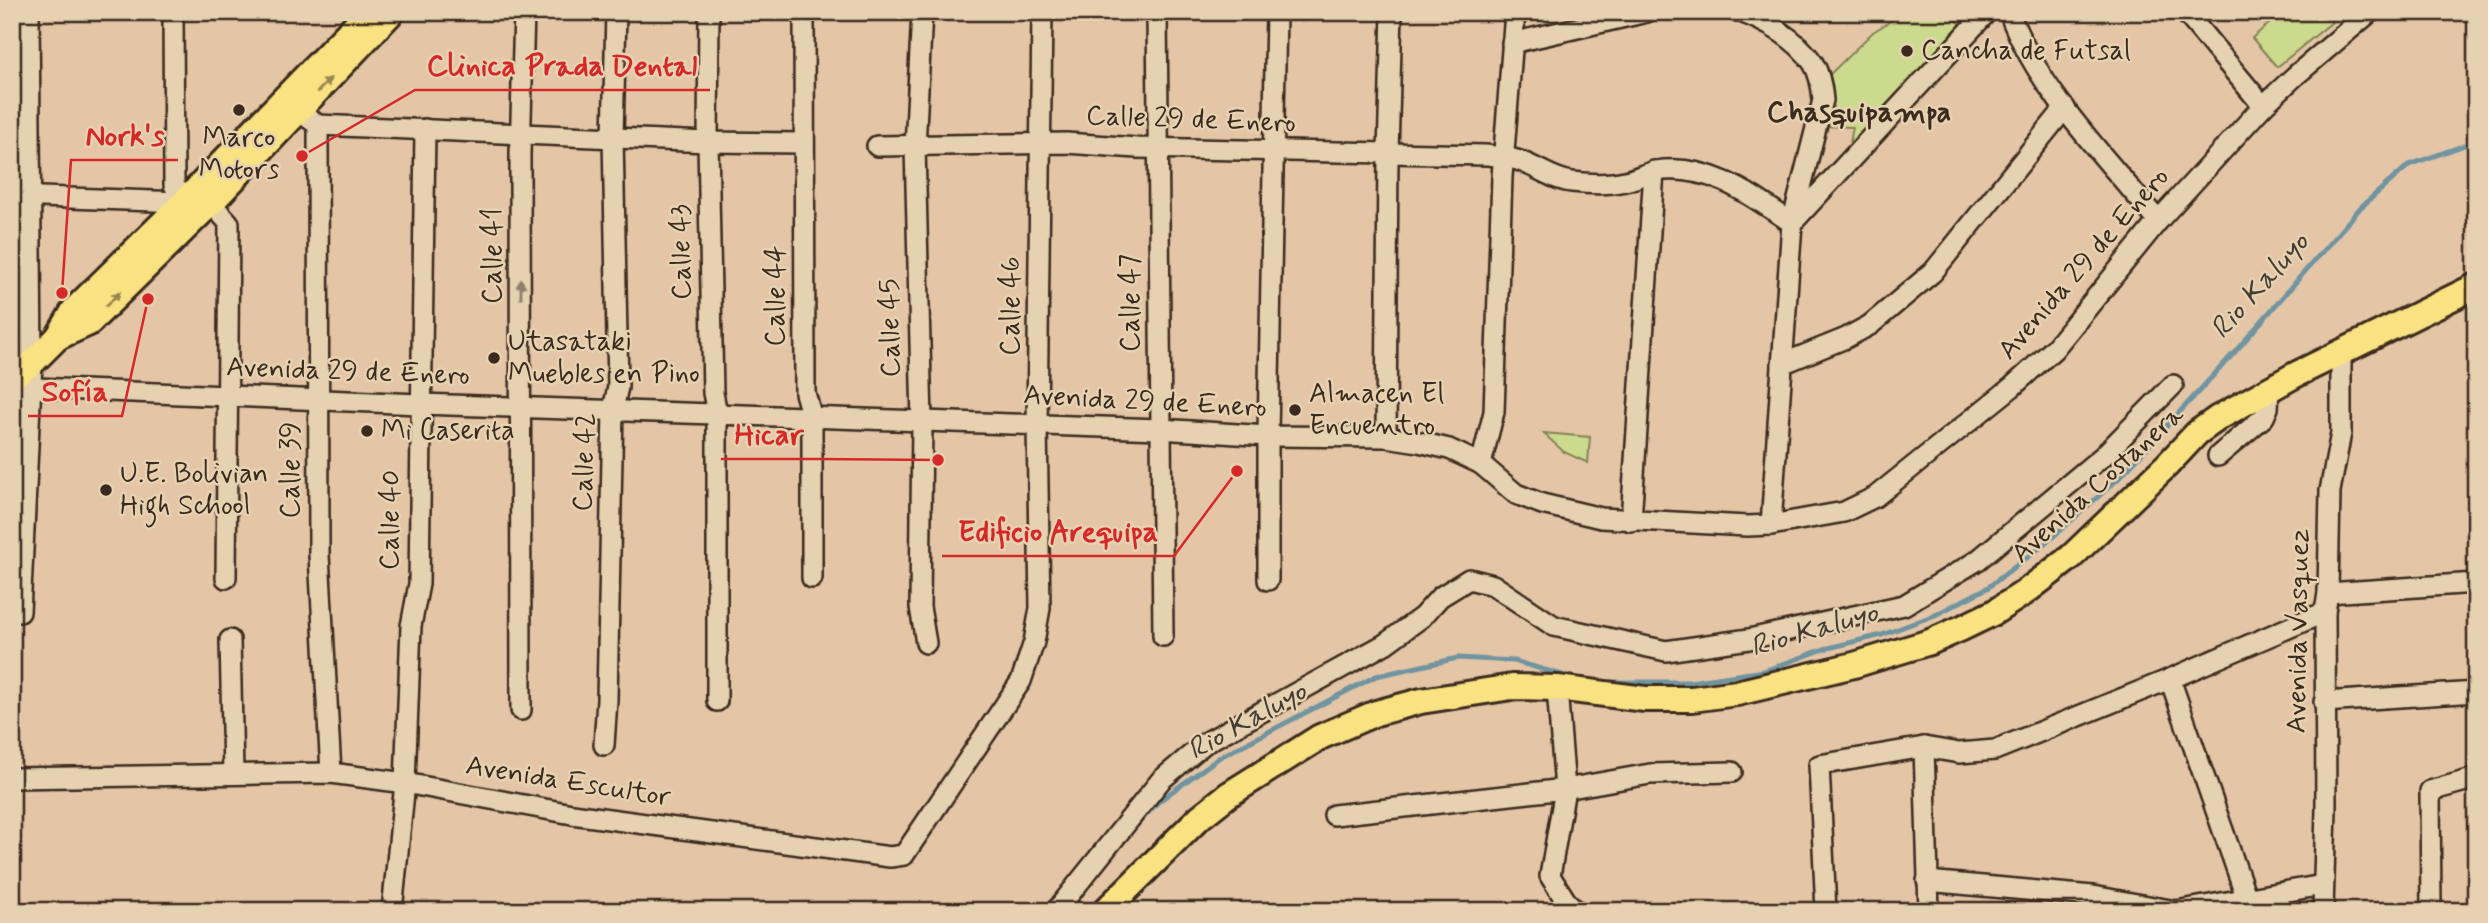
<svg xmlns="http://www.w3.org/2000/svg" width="2488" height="923" font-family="Mynerve,sans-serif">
  <rect width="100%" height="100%" fill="#e4c6a7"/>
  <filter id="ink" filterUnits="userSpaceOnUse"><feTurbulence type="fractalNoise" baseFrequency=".0143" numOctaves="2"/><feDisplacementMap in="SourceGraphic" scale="14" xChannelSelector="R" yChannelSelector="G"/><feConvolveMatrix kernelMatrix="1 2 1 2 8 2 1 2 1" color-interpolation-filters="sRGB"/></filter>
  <g filter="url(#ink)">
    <g fill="#ccda8e" stroke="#848256" stroke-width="2">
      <path d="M1905 12H1950L1963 27 1859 147 1850 143 1853 127 1818 126 1821 83 1873 32Z"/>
      <path d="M2283 12H2324L2332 22 2277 67 2252 38Z"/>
      <path d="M1543 433 1590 437 1588 463 1564 452Z"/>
    </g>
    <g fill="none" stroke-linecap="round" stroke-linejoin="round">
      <g stroke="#7094a0" stroke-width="5">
        <path d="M1603 682H1690L1764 671 1824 649 1882 635 1935 615 1987 588 2046 543 2118 479 2234 353 2361 207 2409 165 2476 141"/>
        <path d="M1135 827 1159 801 1220 757 1376 676 1458 658 1514 661 1576 679"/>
        <path d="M1460 911 1541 907 1558 909"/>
      </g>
      <defs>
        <g id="minor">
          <path d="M173 12 174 185 185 201"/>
          <path d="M709 12 708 142 713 393 717 413V701"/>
          <path d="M804 12 805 393 812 418V578"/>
          <path d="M922 12 915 147 922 422 920 607 926 643"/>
          <path d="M1157 12 1163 636"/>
          <path d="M1740 12C1766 21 1797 39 1813 63 1820 74 1822 88 1823 100L1792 223 1771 525"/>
          <path d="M2009 12C2037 89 2106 158 2158 221"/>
          <path d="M2185 12 2263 106"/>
          <path d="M1512 43 1647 12"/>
          <path d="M307 117 318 125 708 142 804 143"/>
          <path d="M318 125 319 555 331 773"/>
          <path d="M877 146 1066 143 1137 148 1486 155C1496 156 1507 157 1517 160 1536 166 1553 180 1572 182 1589 184 1608 185 1625 181 1636 179 1645 173 1656 171 1709 163 1751 195 1792 223L1987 12"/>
          <path d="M12 196 211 203 229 223 226 578"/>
          <path d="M1782 364 1846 338 1870 325 1933 272 2065 108"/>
          <path d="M12 387 420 404 1160 429 1268 436 1386 437 1419 442 1449 449 1481 464 1516 494 1542 504 1601 518 1747 526 1771 525 1844 512 1875 497 2012 387 2054 349 2158 221 2263 106 2295 76 2370 12"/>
          <path d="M1386 437 1388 153 1392 12"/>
          <path d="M2218 456 2264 417 2268 408 2269 390"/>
          <path d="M1481 464 1494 412 1502 177 1515 12"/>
          <path d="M1631 521 1654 171"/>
          <path d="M1268 580V436L1276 12"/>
          <path d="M2328 593 2476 583"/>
          <path d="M20 612 32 363 29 12"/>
          <path d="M230 640 233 773"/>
          <path d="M2170 679 2247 899"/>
          <path d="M1557 688 1565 789 1550 876 1566 901 1576 911"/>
          <path d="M2324 702 2476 692"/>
          <path d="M521 710 520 154 524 12"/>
          <path d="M604 745 607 700 613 409 618 387 613 137 616 12"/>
          <path d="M1924 747 1929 911"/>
          <path d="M12 778 331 773 405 783 572 814 890 857 904 855 1021 681 1034 642 1040 608 1037 425 1042 12"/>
          <path d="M1334 815 1565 789 1650 774 1732 772"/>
          <path d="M1927 881 2093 896 2176 911"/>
          <path d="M392 911 405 783 411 626 419 584 425 129"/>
          <path d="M1056 911 1161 780 1205 743 1385 644 1422 617 1440 597 1469 579 1493 585 1554 626 1666 651 1749 639 1904 605 1978 560 2103 456 2173 385"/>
          <path d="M1826 911 1819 765 1924 747 1959 753 1995 750 2170 679 2325 612"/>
          <path d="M2176 911 2323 885"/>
          <path d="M2323 911 2326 809 2325 612 2328 593 2330 491 2341 433V353"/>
          <path d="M2431 911 2430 791 2476 778"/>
        </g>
        <g id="major">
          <path d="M58 337 89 323 211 203 392 12"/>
          <path d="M12 377 32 363 58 337 74 310 185 201 368 12"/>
          <path d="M1105 911 1200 817 1228 795 1320 737 1376 713 1421 701 1512 687 1557 688 1645 699H1692L1737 693 1854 665 1930 642 1962 628 1993 613 2024 593 2071 557 2167 465 2197 433 2218 418 2295 375 2476 286"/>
        </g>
      </defs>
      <use href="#minor" stroke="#3b2a1e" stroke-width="24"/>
      <use href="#major" stroke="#3b2a1e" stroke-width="30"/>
      <use href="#minor" stroke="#e6d1b0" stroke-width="19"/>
      <use href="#major" stroke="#f8e281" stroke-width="24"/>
    </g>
    <defs><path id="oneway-solid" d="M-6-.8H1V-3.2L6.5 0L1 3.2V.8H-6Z" transform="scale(1.75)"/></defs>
    <g fill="#9a8650">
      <use href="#oneway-solid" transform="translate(324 85) rotate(-47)"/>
      <use href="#oneway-solid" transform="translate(113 299) rotate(-45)"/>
    </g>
    <use fill="#907e67" href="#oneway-solid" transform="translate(521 289) rotate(-90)"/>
  </g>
  <g fill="#3b2a1e" stroke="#e6d1b0" stroke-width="2.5">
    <circle cx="1907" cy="51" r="7"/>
    <circle cx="239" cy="110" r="7"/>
    <circle cx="494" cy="358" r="7"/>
    <circle cx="1295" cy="410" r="7"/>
    <circle cx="367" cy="431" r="7"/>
    <circle cx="106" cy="490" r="7"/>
  </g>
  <g text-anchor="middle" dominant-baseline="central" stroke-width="5" stroke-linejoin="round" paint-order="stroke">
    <g font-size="28" fill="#3b2a1e" stroke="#e6d1b0" text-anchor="start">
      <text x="1921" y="51">Cancha de Futsal</text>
      <text x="239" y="138" text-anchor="middle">Marco<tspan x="239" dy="32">Motors</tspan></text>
      <text x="508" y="342">Utasataki<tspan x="508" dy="32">Muebles en Pino</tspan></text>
      <text x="1309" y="394">Almacen El<tspan x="1309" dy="32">Encuentro</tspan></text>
      <text x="381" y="431">Mi Caserita</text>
      <text x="120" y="474">U.E. Bolivian<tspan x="120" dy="32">High School</tspan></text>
    </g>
    <g font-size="28" fill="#3b2a1e" stroke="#e6d1b0">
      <text transform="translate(1191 120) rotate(2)">Calle 29 de Enero</text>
      <text transform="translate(682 252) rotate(-91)">Calle 43</text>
      <text transform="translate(493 256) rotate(-90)">Calle 41</text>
      <text transform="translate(2084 264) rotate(-49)">Avenida 29 de Enero</text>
      <text transform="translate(776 296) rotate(-90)">Calle 44</text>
      <text transform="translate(1131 303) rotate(-90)">Calle 47</text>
      <text transform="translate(1011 306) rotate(-90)">Calle 46</text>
      <text transform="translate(891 328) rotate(-91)">Calle 45</text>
      <text transform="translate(348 372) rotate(2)">Avenida 29 de Enero</text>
      <text transform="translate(1145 402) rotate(3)">Avenida 29 de Enero</text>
      <text transform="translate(585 462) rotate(-88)">Calle 42</text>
      <text transform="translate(291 470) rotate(-90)">Calle 39</text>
      <text transform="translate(2098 485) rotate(-42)">Avenida Costanera</text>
      <text transform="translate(391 520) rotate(-89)">Calle 40</text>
      <text transform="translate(2299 631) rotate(-89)">Avenida Vasquez</text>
      <text transform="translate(568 782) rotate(9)">Avenida Escultor</text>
    </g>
    <g font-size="30" font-weight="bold" fill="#3b2a1e" stroke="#e6d1b0">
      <text x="1859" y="112">Chasquipampa</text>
    </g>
    <g font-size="30" font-style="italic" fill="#443c34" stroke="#e6d1b0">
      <text transform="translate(2260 286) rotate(-48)">Rio Kaluyo</text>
      <text transform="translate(1814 630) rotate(-16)">Rio Kaluyo</text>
      <text transform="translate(1247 721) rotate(-29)">Rio Kaluyo</text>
    </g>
  </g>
  <path fill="none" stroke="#d62828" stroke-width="2.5" d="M302 156L415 90H710M62 293L71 160H178M148 299L122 416H28M938 460L818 459H721M1237 471L1174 556H942"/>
  <g fill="#d62828" stroke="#e6d1b0" stroke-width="2.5">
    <circle cx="302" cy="156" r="7"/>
    <circle cx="62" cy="293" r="7"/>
    <circle cx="148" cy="299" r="7"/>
    <circle cx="938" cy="460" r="7"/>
    <circle cx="1237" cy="471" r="7"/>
  </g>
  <g font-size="30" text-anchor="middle" font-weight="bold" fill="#d62828" stroke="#e6d1b0" stroke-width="5" stroke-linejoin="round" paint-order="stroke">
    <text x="562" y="75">Clinica Prada Dental</text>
    <text x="125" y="145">Nork's</text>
    <text x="75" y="401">Sofía</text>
    <text x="769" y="444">Hicar</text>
    <text x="1058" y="541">Edificio Arequipa</text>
  </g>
  <rect width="2488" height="923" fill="none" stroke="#e6d1b0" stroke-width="42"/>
  <rect x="21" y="21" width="2446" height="881" fill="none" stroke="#3b2a1e" stroke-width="2.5" filter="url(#ink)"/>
</svg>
